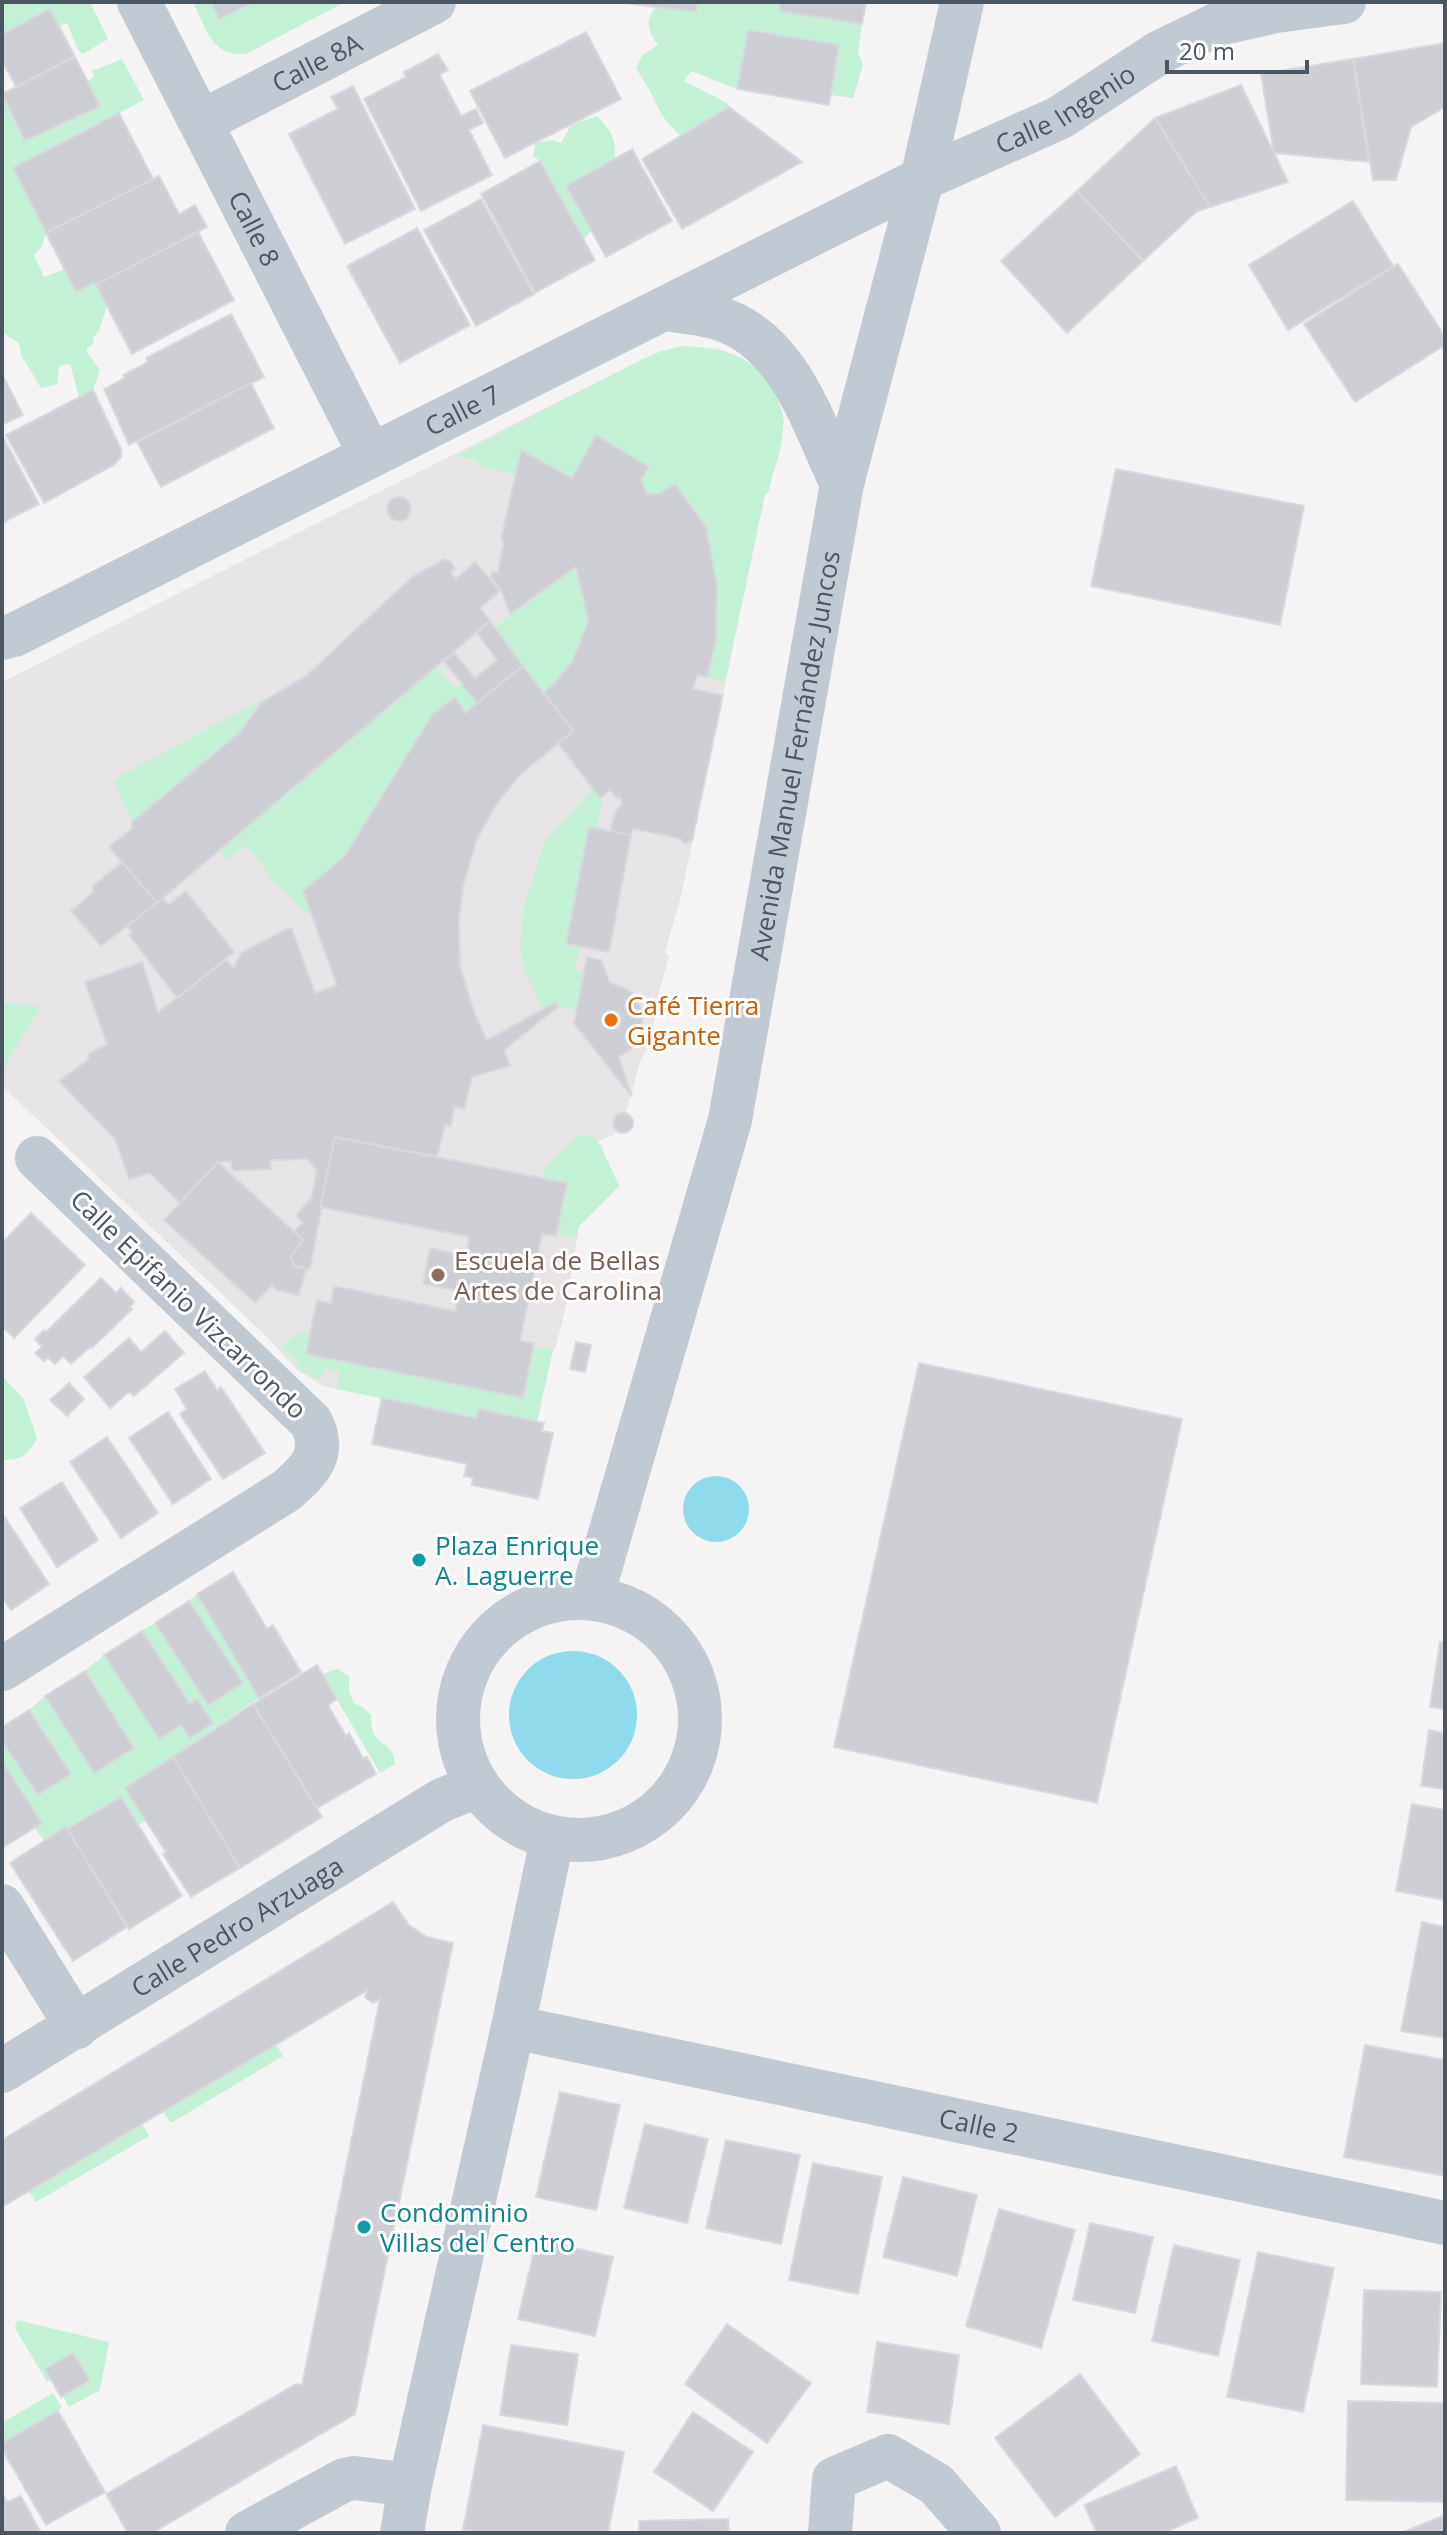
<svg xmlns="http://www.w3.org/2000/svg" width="1447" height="2535" font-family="'Open Sans',sans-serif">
  <rect width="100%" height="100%" fill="#f5f3f3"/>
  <path fill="#e6e4e5" d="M682 346 719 349 743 358 780 405 784 422 768 493 765 494 681 896 665 952 669 956 655 1006 653 1039 641 1059 626 1113 633 1118 634 1123 631 1130 618 1132 598 1142 619 1186 579 1226 566 1306 555 1350H552L537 1422 476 1418 323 1386 296 1369 266 1336 2 1086V682L643 359 662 351Z"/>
  <g fill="#c3f1d5">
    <path d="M5 2H90L108 39 83 54 78 50 67 23 59 26 49 9 2 34V4Z"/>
    <path d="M193 2H345L246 54C211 57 206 28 193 2Z"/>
    <path d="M697 2H780L779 11 862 24 858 52 863 65 853 98 831 95 839 45 748 30 737 89 691 71 684 81 727 103 729 107 681 136C666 122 661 115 653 97 648 86 641 78 636 67L643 55 658 45C648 32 644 20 656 7L696 11Z"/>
    <path d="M122 59 144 100 13 168 46 233 42 246 34 255 44 277 65 269 94 282 107 306 99 330 93 338 94 343 87 348V353L100 370 93 390 79 397 70 364 59 366 57 384 41 388 21 355 19 343 2 332V96L25 141 99 107 87 81 94 77 92 71Z"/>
    <path d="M597 116C610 129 618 141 614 159L566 186 591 231 583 240 540 161 533 156 535 143 552 140 561 143 571 125Z"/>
    <path d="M682 346C719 348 754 354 773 390 777 400 783 409 783 419 785 443 773 470 768 493L765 494 725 681 707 677 716 641 717 584 706 527 675 485 659 494 647 493 644 490 642 477 597 435 572 478 522 450 516 475 481 466 475 459 455 456 643 359 662 351Z"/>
    <path d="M576 567C581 583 587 600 588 617 589 645 565 676 544 693L495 627Z"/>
    <path d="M437 666 454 688 462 684 476 704 465 713 455 697 344 857 303 891 310 911 306 914 285 890 273 882 264 866 245 846 226 859 219 851Z"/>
    <path d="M263 699 264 701 256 707 240 732 132 822 113 780Z"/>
    <path d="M593 789 602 802 597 829 589 828 567 944 580 947 575 970 583 973 577 1010 558 1007 556 1002 543 1009 524 969 520 946 525 903 545 841Z"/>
    <path d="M2 1003 41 1007 2 1069Z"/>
    <path d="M579 1136H591L600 1144 619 1186 579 1226 575 1238 557 1233 543 1178 545 1167Z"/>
    <path d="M296 1333H310L307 1354 523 1398 534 1346 553 1350 537 1422 476 1418 336 1389 340 1371 325 1368 322 1377 318 1379 296 1369 299 1365 282 1347Z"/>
    <path d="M2 1376 23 1398 37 1438C28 1456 21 1460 2 1460Z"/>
    <path d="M197 1594 259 1698 126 1788 146 1821 138 1825 120 1797 44 1841 34 1827 41 1823 2 1761V1741L38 1795 70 1774 29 1710 45 1696 134 1748 85 1671 104 1655 159 1738 181 1725 190 1737 212 1722 197 1699 190 1704 142 1631 155 1623 208 1705 243 1683 189 1601Z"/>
    <path d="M337 1669 349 1676V1692L354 1703 364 1708 371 1715C371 1753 393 1735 395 1764L380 1773 322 1674Z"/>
    <path d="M276 2044 283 2056 171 2123 163 2111Z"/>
    <path d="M142 2124 149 2136 36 2202 29 2191Z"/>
    <path d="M17 2320 109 2342 100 2390 69 2407 63 2396 90 2379 73 2353 45 2369 51 2380 47 2382 15 2328Z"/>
    <path d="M53 2393 62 2408 2 2443V2423Z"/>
  </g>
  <g fill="#90daee">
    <circle cx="716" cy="1509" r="33"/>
    <circle cx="573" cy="1715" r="64"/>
  </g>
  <g fill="#cdcfd5" stroke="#d7d9de" stroke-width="2">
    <path d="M211 2H255L219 19Z"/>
    <path d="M618 2H697L696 12Z"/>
    <path d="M780 2H866L862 24 779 11Z"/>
    <path d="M50 9 75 57 16 87 2 60V34Z"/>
    <path d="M748 30 839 45 829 105 737 89Z"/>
    <path d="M586 32 621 99 505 158 470 91Z"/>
    <path d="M1445 43V107L1411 127 1396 180H1373L1353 59Z"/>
    <path d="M438 54 448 70 440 75 461 116 476 109 483 123 469 130 492 175 421 211 364 99 406 77 404 72Z"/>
    <path d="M75 57 100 106 25 141 2 94Z"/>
    <path d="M1353 59 1369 162 1274 153 1261 74Z"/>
    <path d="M1241 85 1288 182 1210 207 1155 118Z"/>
    <path d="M353 86 415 209 345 244 289 134 338 109 331 97Z"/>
    <path d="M729 107 802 162 682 229 642 159Z"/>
    <path d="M119 113 153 179 46 233 13 168Z"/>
    <path d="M1155 118 1210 207 1196 212 1143 261 1077 191Z"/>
    <path d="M632 149 672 221 606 257 566 186Z"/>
    <path d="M540 161 595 260 535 293 481 194Z"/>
    <path d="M159 176 179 214 195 205 207 227 96 285 94 282 76 292 46 233Z"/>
    <path d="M1077 191 1143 261 1067 333 1001 261Z"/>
    <path d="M481 199 534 294 476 326 424 230Z"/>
    <path d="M1353 201 1393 266 1288 330 1249 265Z"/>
    <path d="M417 228 470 325 400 363 347 266Z"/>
    <path d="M198 232 234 300 132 354 96 285Z"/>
    <path d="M1398 264 1445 337V345L1355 402 1304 324Z"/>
    <path d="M231 314 264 377 129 445 104 389 125 378 123 375 148 362 146 358Z"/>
    <path d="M2 374 23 415 2 425Z"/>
    <path d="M251 383 274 428 161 487 137 442Z"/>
    <path d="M93 390 121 449V457L114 465 44 503 6 435Z"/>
    <path d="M2 435 39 504 2 523Z"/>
    <path d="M596 435 649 467 641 480 647 493 659 494 675 484 706 527 717 584 716 641 707 677 697 675 693 689 723 695 692 841 684 844 681 839 633 829 631 835 610 831 616 811 622 804 620 797 617 798 610 790 600 798 558 743 573 731 544 693 554 684 573 660 585 630 588 619 576 567 510 614 501 590 491 578 492 572H498L504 541 501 539 521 450 572 478Z"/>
    <path d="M1116 469 1304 506 1280 625 1091 586Z"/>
    <circle cx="399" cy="509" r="12"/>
    <path d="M445 559 452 563 455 569 450 572 456 579 475 562 500 591 480 608 490 621 157 903 109 847 132 828V822L240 732 262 702 306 676 412 577Z"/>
    <path d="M490 621 523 666 477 703 444 661 454 653 475 678 497 660 477 633Z"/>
    <path d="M523 666 573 731 520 775 496 805 477 839 463 886 459 921 460 966 474 1012 487 1040 556 1002 558 1007 504 1050 510 1066 472 1077 464 1109 454 1107 451 1126 445 1125 437 1157 335 1137 310 1269 294 1266 291 1256 303 1240 294 1231 303 1223 296 1215 311 1199 317 1170 307 1159 270 1160 272 1169 232 1171 231 1161 218 1162 180 1203 150 1173 129 1179 115 1139 59 1081 89 1059 88 1054 107 1044 85 982 142 962 158 1012 226 960 234 968 241 953 289 928 292 929 315 993 337 985 303 891 344 857 432 715 455 697 465 713Z"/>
    <path d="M589 827 631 835 609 952 566 944Z"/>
    <path d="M122 862 157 903 101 946 71 911 94 891 92 887Z"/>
    <path d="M186 891 234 952 177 998 129 935 132 933 127 926 163 898 168 905Z"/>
    <path d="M587 957 601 960 610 983 625 988 635 996 643 1013 640 1037 634 1047 619 1057 632 1097 574 1023Z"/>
    <circle cx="623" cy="1123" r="10"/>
    <path d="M335 1137 567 1183 556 1236 542 1234 520 1341 534 1343 523 1398 306 1354 317 1300 331 1303 334 1286 455 1311 459 1291 423 1284 430 1248 466 1256 469 1237 320 1207Z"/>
    <path d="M218 1162 303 1240 291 1256 294 1266 306 1269 299 1295 277 1290 272 1285 255 1303 164 1220Z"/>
    <path d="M31 1213 85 1265 14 1338 2 1326V1243Z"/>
    <path d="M101 1278 116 1293 121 1288 134 1302 130 1307 132 1309 92 1348 90 1347 71 1364 63 1356 55 1364 48 1358 44 1361 35 1353 42 1347 35 1339 44 1330 46 1332Z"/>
    <path d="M165 1331 184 1353 134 1396 129 1392 110 1408 84 1377 129 1338 141 1352Z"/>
    <path d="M576 1342 591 1345 585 1372 570 1369Z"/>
    <path d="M919 1363 1182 1419 1097 1803 834 1747Z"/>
    <path d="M205 1371 217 1390 221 1387 265 1453 223 1479 180 1414 187 1409 175 1389Z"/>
    <path d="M69 1383 84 1399 67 1416 50 1400Z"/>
    <path d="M382 1398 476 1418 479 1409 544 1423 542 1431 553 1433 538 1499 472 1485 473 1478 464 1476 467 1464 372 1444Z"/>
    <path d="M168 1412 211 1479 173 1504 129 1438Z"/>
    <path d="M107 1437 158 1513 121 1538 70 1462Z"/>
    <path d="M62 1482 98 1540 57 1567 20 1508Z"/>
    <path d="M2 1513 49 1584 11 1610 2 1596Z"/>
    <path d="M233 1572 267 1629 273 1625 301 1672 259 1698 197 1594Z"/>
    <path d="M189 1601 243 1683 208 1705 155 1623Z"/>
    <path d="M142 1631 190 1704 197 1699 213 1723 190 1738 181 1725 159 1739 104 1655Z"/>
    <path d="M1440 1642 1445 1643V1709L1430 1707Z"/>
    <path d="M317 1665 337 1699 328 1705 346 1736 349 1733 363 1758 367 1757 376 1774 317 1808 253 1704Z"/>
    <path d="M85 1671 134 1748 94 1773 45 1696Z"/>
    <path d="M253 1704 322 1817 240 1868 173 1757Z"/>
    <path d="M29 1710 71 1774 38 1795 2 1741V1727Z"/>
    <path d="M1429 1730 1445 1733V1789L1421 1786Z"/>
    <path d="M173 1757 240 1868 191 1897 163 1854 166 1852 125 1788Z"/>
    <path d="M2 1761 42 1823 4 1847 2 1844Z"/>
    <path d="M121 1797 182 1896 129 1929 67 1829Z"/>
    <path d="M1412 1804 1445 1810V1900L1396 1891Z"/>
    <path d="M66 1827 127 1927 73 1961 10 1863Z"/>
    <path d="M393 1902 409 1925 427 1937 453 1943 355 2414 152 2533H128L106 2494 296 2384 302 2385 380 1999 373 2003 365 1997 368 1990 2 2207V2140Z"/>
    <path d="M1422 1922 1445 1927V2038L1401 2031Z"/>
    <path d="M1365 2045 1445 2060V2176L1344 2157Z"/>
    <path d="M560 2092 620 2105 596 2210 536 2197Z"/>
    <path d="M645 2124 708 2139 687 2223 624 2208Z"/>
    <path d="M726 2140 800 2155 781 2244 706 2228Z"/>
    <path d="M813 2163 882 2177 858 2294 789 2280Z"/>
    <path d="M903 2177 977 2195 957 2276 883 2257Z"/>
    <path d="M999 2209 1075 2230 1041 2348 966 2326Z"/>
    <path d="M1090 2223 1153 2237 1135 2313 1073 2300Z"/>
    <path d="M537 2239 613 2257 595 2336 518 2319Z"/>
    <path d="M1174 2245 1240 2260 1218 2356 1152 2341Z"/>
    <path d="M1258 2252 1334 2268 1303 2412 1227 2397Z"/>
    <path d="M1364 2290 1441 2292 1437 2387 1361 2384Z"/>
    <path d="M727 2324 811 2383 767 2443 685 2384Z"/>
    <path d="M877 2342 959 2355 949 2424 867 2412Z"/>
    <path d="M511 2345 578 2354 567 2425 500 2415Z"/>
    <path d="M73 2353 90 2380 61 2397 45 2369Z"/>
    <path d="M1080 2374 1140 2454 1055 2517 995 2438Z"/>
    <path d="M1348 2401 1445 2403V2502L1346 2500Z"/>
    <path d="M58 2411 105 2492 46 2525 2 2449V2443Z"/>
    <path d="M693 2412 753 2452 713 2511 654 2472Z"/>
    <path d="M483 2425 624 2452 608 2533H480L463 2530Z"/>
    <path d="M1176 2466 1198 2518 1163 2533H1097L1084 2505Z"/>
    <path d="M2 2493 7 2502 21 2496 41 2533H2Z"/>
    <path d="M1445 2515V2533H1401Z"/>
    <path d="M728 2519 729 2533H639V2521Z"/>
  </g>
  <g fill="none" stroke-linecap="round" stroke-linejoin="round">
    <g stroke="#c1cad2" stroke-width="44">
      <path id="s1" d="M139 2 371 456"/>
      <path id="s2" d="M201 122 434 2"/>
      <path d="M666 309C684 312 704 313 721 319 790 342 813 424 842 484"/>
      <path id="s3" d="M2 638 14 635 922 179 1059 118 1160 52 1218 24 1276 11 1344 2"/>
      <path d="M2 1669 286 1491C310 1470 327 1454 311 1422L37 1158"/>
      <path d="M2 1906 77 2027"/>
      <path id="s4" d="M513 2027 1445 2223"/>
      <path id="s5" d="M2 2071 442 1800 477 1786"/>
      <path d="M247 2533 344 2480 354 2478 410 2485"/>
      <path d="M830 2533 834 2479 888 2456 936 2484 979 2533"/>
    </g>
    <g stroke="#c1cad2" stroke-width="44">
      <path id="s6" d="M592 1596 730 1120 842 484 922 179 962 2"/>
      <circle cx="579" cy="1719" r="121"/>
      <path d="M402 2533 410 2485 513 2027 552 1839"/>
    </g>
  </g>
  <circle fill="#e8710a" stroke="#fff" stroke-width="3" cx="611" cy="1020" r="8"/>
  <circle fill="#8d6e63" stroke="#fff" stroke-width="3" cx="438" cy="1275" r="8"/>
  <g fill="#0f9aa8" stroke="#fff" stroke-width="3">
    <circle cx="419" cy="1560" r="8"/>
    <circle cx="364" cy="2227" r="8"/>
  </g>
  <g text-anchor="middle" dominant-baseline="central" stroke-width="6" stroke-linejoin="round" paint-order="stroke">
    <g font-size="26" fill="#4a5661" stroke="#fff">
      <text stroke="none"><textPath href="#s2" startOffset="130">Calle 8A</textPath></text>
      <text stroke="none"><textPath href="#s3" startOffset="1188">Calle Ingenio</textPath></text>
      <text stroke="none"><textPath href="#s1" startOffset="254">Calle 8</textPath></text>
      <text stroke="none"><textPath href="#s3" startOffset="514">Calle 7</textPath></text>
      <text stroke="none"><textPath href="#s6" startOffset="866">Avenida Manuel Fernández Juncos</textPath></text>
      <text transform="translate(189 1304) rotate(44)">Calle Epifanio Vizcarrondo</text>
      <text stroke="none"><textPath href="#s5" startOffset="276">Calle Pedro Arzuaga</textPath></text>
      <text stroke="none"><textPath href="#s4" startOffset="476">Calle 2</textPath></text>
    </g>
    <g font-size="26" fill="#c56008" stroke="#fff" text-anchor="start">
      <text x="627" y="1005">Café Tierra<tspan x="627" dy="30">Gigante</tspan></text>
    </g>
    <g font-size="26" fill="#785e54" stroke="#fff" text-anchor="start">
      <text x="454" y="1260">Escuela de Bellas<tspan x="454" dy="30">Artes de Carolina</tspan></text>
    </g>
    <g font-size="26" fill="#0d838f" stroke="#fff" text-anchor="start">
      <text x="435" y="1545">Plaza Enrique<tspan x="435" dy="30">A. Laguerre</tspan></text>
      <text x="380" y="2212">Condominio<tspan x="380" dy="30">Villas del Centro</tspan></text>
    </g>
  </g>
  <rect width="1447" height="2535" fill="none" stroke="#4a5661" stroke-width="8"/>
  <path d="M1167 60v12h140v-12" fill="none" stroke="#4a5661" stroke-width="4"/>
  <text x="1179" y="60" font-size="24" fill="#4a5661" stroke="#ffffff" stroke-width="6" paint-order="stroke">20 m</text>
</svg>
